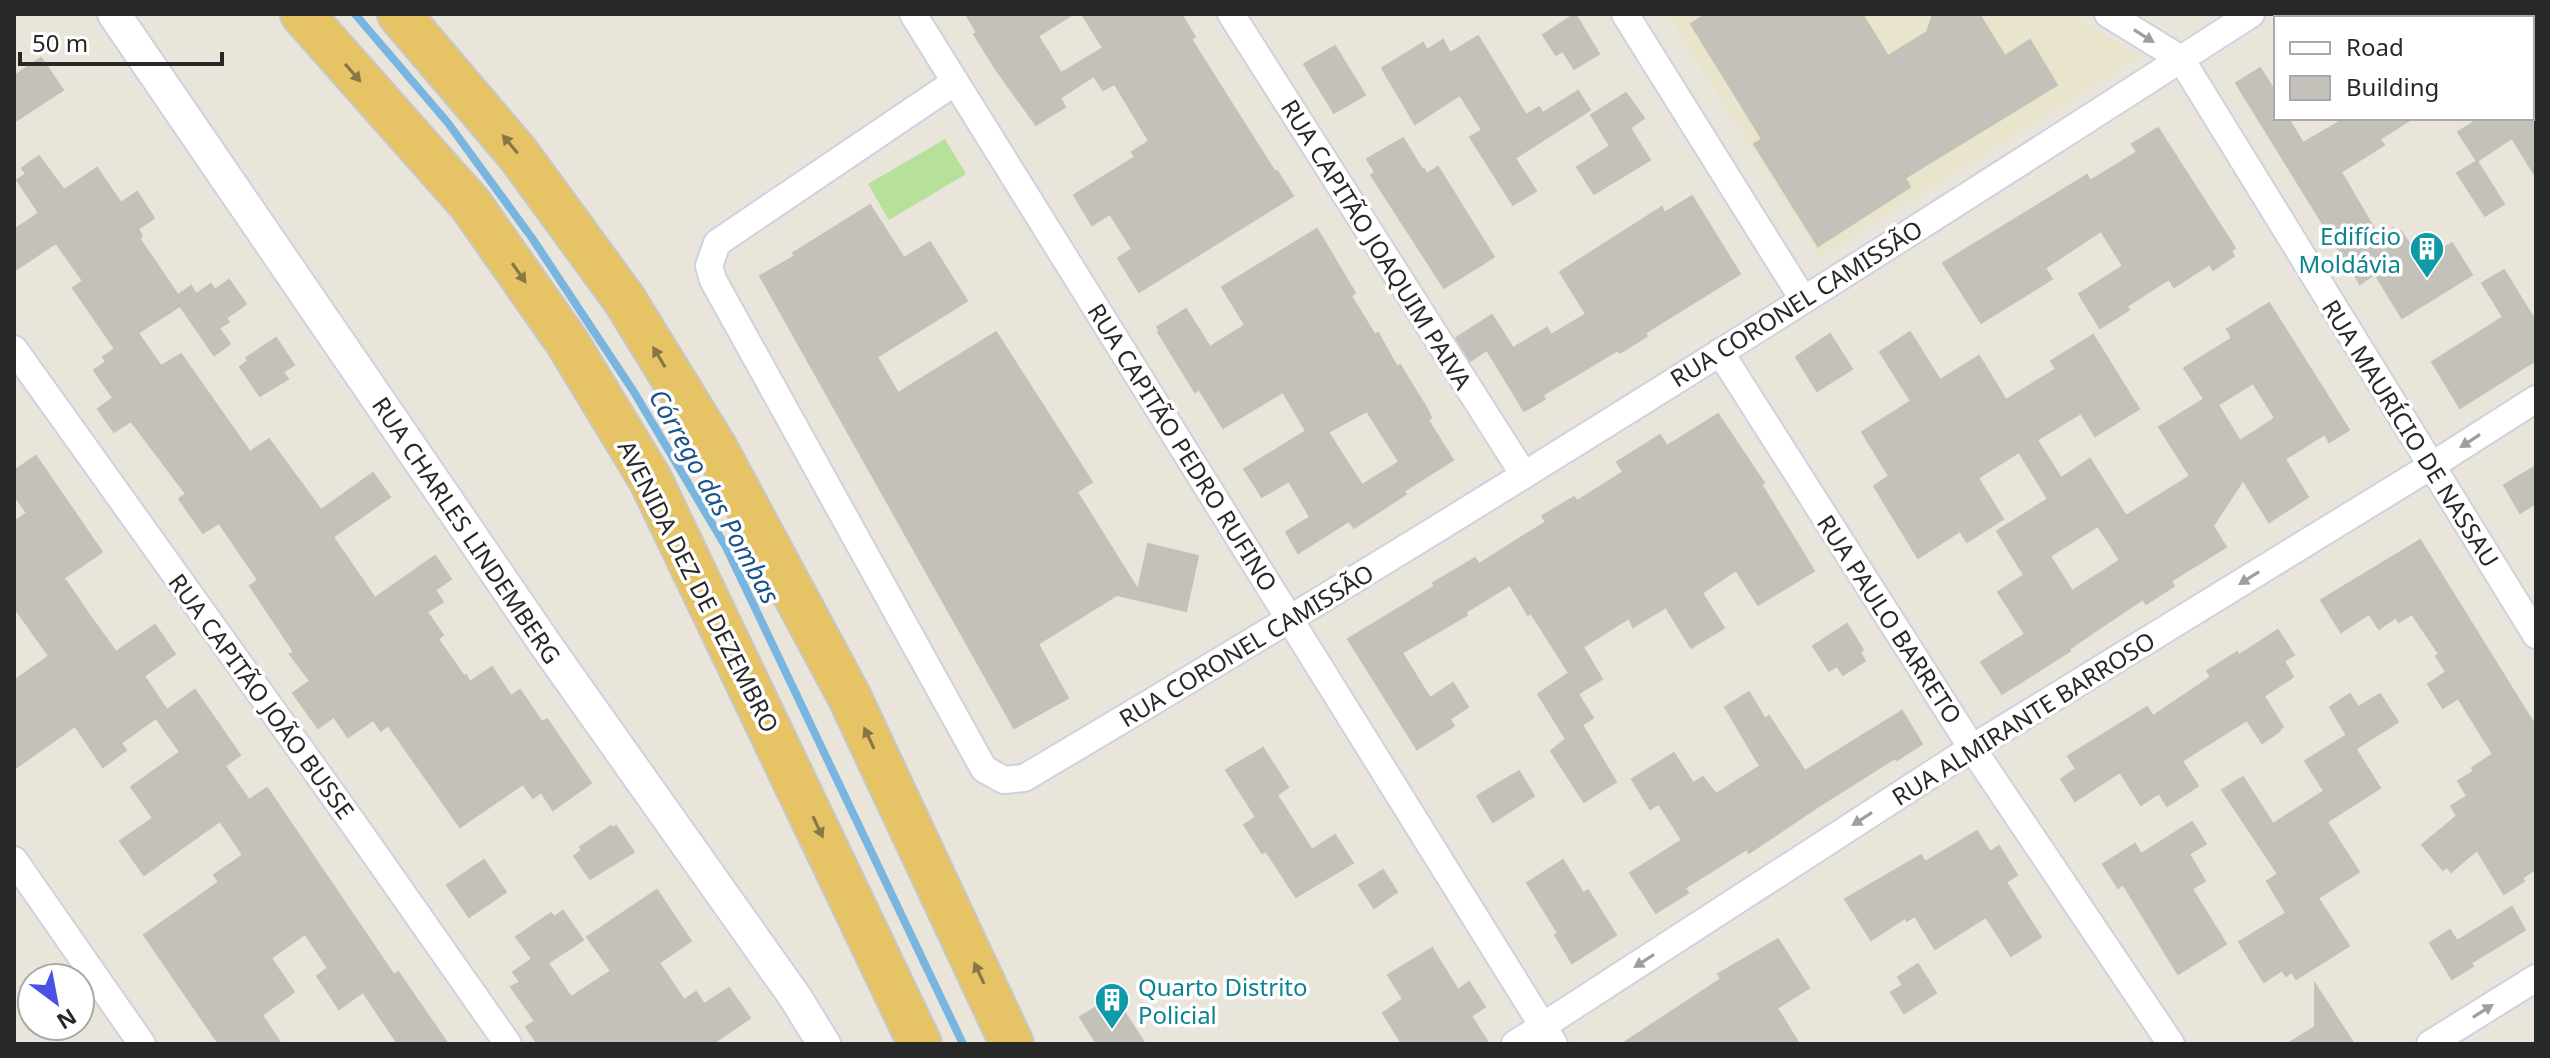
<svg xmlns="http://www.w3.org/2000/svg" width="2550" height="1058" font-family="'Noto Sans',sans-serif">
  <rect width="100%" height="100%" fill="#e9e5db"/>
  <path fill="#e9e4cc" d="M1667 14H2073L2139 57 1820 257Z"/>
  <path fill="#b7e099" d="M945 139 966 174 889 220 868 184Z"/>
  <g fill="none" stroke-linecap="round" stroke-linejoin="round">
    <path stroke="#78b5e0" stroke-width="8" d="M355 14 448 123 532 238 634 392 726 547 963 1044"/>
  </g>
  <g fill="#c4c1ba" stroke="#c4c1b5" stroke-width="2" fill-rule="evenodd">
    <path d="M966 14H1073L1038 36 1061 73 1103 48 1082 14H1181L1195 37 1191 39 1275 172 1277 171 1293 196 1139 292 1118 258 1132 249 1110 214 1092 225 1074 195 1135 157 1132 152 1149 141 1116 86 1114 84 1103 90 1094 76 1060 98 1065 107 1036 125 995 68 974 34 977 33Z"/>
    <path d="M1575 14 1599 54 1574 69 1563 51 1556 55 1543 35Z"/>
    <path d="M1706 14H1862L1888 56 1927 32 1933 14H1979L2005 56 2030 40 2057 85 1905 178 1910 187 1818 246 1754 144 1762 139 1691 24Z"/>
    <path d="M1478 36 1526 115 1539 107 1543 113 1578 91 1590 110 1515 158 1536 191 1513 205 1470 137 1482 130 1460 95 1415 124 1382 68 1423 43 1427 50 1443 40 1450 53Z"/>
    <path d="M1335 46 1365 95 1334 113 1304 64Z"/>
    <path d="M41 58 63 90 14 122V76Z"/>
    <path d="M2260 68 2276 93 2273 94 2276 100V118H2288L2303 143 2346 118H2413L2380 139 2384 145 2341 172 2379 237 2393 228 2397 234 2401 231 2421 262 2452 243 2472 275 2402 318 2375 274 2360 284 2236 83Z"/>
    <path d="M1626 93 1644 118 1630 128 1650 160 1594 194 1577 167 1610 146 1591 115Z"/>
    <path d="M2480 118H2536V177L2512 138 2477 161 2458 132Z"/>
    <path d="M2158 128 2235 248 2231 251 2234 256 2213 270 2210 264 2174 287 2169 279 2127 306 2129 310 2100 328 2079 294 2123 266 2101 231 2045 268 2052 279 1981 323 1943 263 2087 175 2090 181 2137 152 2132 144Z"/>
    <path d="M1403 138 1423 171 1424 169 1427 174 1438 167 1494 257 1444 288 1371 175 1375 172 1367 159Z"/>
    <path d="M39 156 64 190 97 168 121 203 137 192 154 218 138 229 142 236 139 238 178 295 191 286 196 294 211 284 215 290 229 280 246 304 226 318 229 322 219 328 230 344 214 355 180 306 138 333 161 366 181 354 250 452 269 439 321 510 373 473 390 497 333 537 375 598 435 556 451 579 435 590 443 602 427 612 443 635 438 639 464 676 466 675 470 682 492 667 511 696 520 690 542 722 547 719 591 783 553 810 541 792 533 798 523 784 460 827 388 725 381 731 373 720 348 737 334 717 318 728 293 693 310 681 290 654 294 652 250 586 258 580 219 523 203 533 179 499 186 494 131 421 114 432 98 409 113 398 94 370 106 362 103 357 115 349 73 288 83 281 56 243 14 271V230L39 213 17 180 26 174 22 168Z"/>
    <path d="M2477 161 2504 204 2485 216 2457 173Z"/>
    <path d="M1692 196 1740 274 1645 333 1647 336 1620 353 1618 350 1543 395 1545 399 1524 411 1487 350 1470 361 1456 338 1492 315 1513 348 1547 328 1551 335 1586 314 1560 272 1662 207 1664 213Z"/>
    <path d="M870 205 904 258 930 242 967 301 877 357 898 393 996 332 1092 482 1077 492 1138 590 1148 544 1198 556 1186 611 1117 595 1038 644 1068 698 1014 728 760 276 795 256 793 253Z"/>
    <path d="M1317 229 1355 293 1351 296 1375 335 1378 333 1397 367 1400 365 1427 409 1431 418 1428 420 1453 460 1404 491 1406 494 1354 528 1349 521 1298 553 1286 532 1310 517 1289 481 1262 497 1244 469 1306 431 1283 392 1223 428 1199 389 1195 392 1158 332 1160 331 1157 327 1186 309 1210 347 1245 325 1222 287ZM1367 411 1399 462 1362 485 1328 432Z"/>
    <path d="M2504 270 2536 322V360L2460 408 2432 362 2503 317 2482 283Z"/>
    <path d="M2269 303 2349 430 2329 442 2325 434 2285 459 2308 497 2269 522 2243 480 2213 526 2226 547 2171 581 2174 586 2146 604 2143 599 2069 649 2070 651 2002 694 1981 662 2025 634 1998 592 2024 575 1997 531 2048 499 2019 452 1978 478 2003 519 1967 542 1960 531 1918 558 1874 486 1889 476 1862 432 1911 401 1880 352 1910 332 1940 380 1979 356 2006 400 2056 369 2051 361 2093 335 2139 409 2095 436 2081 413 2037 440 2061 478 2090 459 2126 516 2190 476 2159 427 2204 399 2184 368 2232 338 2227 329ZM2253 383 2275 418 2240 441 2218 405ZM2098 526 2120 560 2072 591 2050 556Z"/>
    <path d="M1830 334 1852 369 1817 391 1796 357Z"/>
    <path d="M276 338 294 365 283 372 288 379 260 396 240 367 248 361 246 358Z"/>
    <path d="M1718 414 1764 483 1761 484 1814 571 1758 605 1736 570 1702 593 1724 628 1691 648 1666 607 1633 627 1629 618 1583 647 1602 679 1578 694 1593 718 1582 725 1616 782 1584 802 1551 751 1566 739 1538 694 1569 673 1531 613 1528 615 1510 585 1466 612 1467 615 1402 653 1430 698 1453 683 1468 707 1450 719 1454 726 1417 749 1348 639 1435 586 1433 583 1475 558 1479 564 1546 522 1542 516 1574 497 1577 501 1623 472 1617 462 1660 435 1667 446Z"/>
    <path d="M36 456 102 552 64 578 90 616 116 652 155 625 175 654 144 676 167 710 195 690 240 755 225 766 249 800 267 788 394 975 398 972 448 1044H398L363 992 339 1009 317 976 328 968 305 934 271 958 294 992 262 1015 281 1044H219L144 935 219 882 214 875 243 855 220 821 144 875 120 841 153 818 131 787 180 752 156 718 121 743 126 750 103 767 75 726 14 769V681L49 656 14 607V522L27 513 14 495V471Z"/>
    <path d="M2536 466V503L2520 513 2504 485Z"/>
    <path d="M2420 540 2536 727V869L2522 878 2524 881 2504 894 2477 850 2451 872 2447 867 2443 870 2422 845 2457 816 2451 806 2467 796 2458 781 2474 771 2472 768 2493 754 2458 698 2443 708 2428 684 2446 672 2436 656 2439 654 2412 614 2399 622 2396 617 2379 629 2369 614 2341 632 2321 600Z"/>
    <path d="M1847 624 1863 650 1860 652 1865 661 1843 675 1837 666 1829 671 1813 646Z"/>
    <path d="M2278 630 2294 655 2284 661 2293 677 2264 696 2283 727 2279 729 2280 731 2262 743 2247 720 2182 761 2198 786 2167 806 2159 793 2141 805 2120 772 2075 801 2061 779 2076 769 2068 756 2147 707 2153 716 2211 677 2207 671 2237 652 2239 655Z"/>
    <path d="M1749 692 1765 719 1769 716 1805 771 1902 711 1922 744 1897 760 1895 758 1819 806 1749 853 1747 849 1685 888 1688 893 1656 913 1630 873 1682 840 1659 804 1650 809 1632 779 1674 753 1693 783 1703 777 1716 794 1760 766 1725 707Z"/>
    <path d="M2350 694 2358 707 2380 694 2398 722 2355 749 2330 707Z"/>
    <path d="M2347 735 2380 788 2327 822 2359 872 2318 898 2349 946 2296 979 2292 972 2286 976 2282 970 2264 982 2239 942 2286 913 2267 881 2278 874 2222 790 2243 777 2273 824 2324 791 2305 761Z"/>
    <path d="M1263 748 1288 787 1277 795 1312 850 1335 835 1353 863 1296 897 1266 851 1262 853 1244 825 1256 817 1226 770Z"/>
    <path d="M1519 771 1534 796 1493 822 1477 796Z"/>
    <path d="M2192 822 2206 844 2189 854 2205 881 2192 889 2226 944 2178 974 2123 884 2118 888 2103 864 2135 844 2141 854Z"/>
    <path d="M611 826 613 828 616 826 634 852 590 879 574 856 582 850 580 847Z"/>
    <path d="M1977 831 1990 852 1999 846 2017 875 2006 882 2041 937 2011 956 1986 917 1935 949 1915 916 1907 921 1905 918 1871 940 1845 899 1921 855 1925 862Z"/>
    <path d="M484 860 506 892 469 917 447 885Z"/>
    <path d="M1563 860 1583 893 1588 890 1616 935 1572 963 1555 935 1558 933 1527 883Z"/>
    <path d="M1383 870 1397 892 1374 908 1359 885Z"/>
    <path d="M657 890 691 941 659 963 684 1000 696 992 704 1004 729 988 750 1018 712 1044H538L526 1027 535 1021 511 987 520 982 513 972 532 959 516 937 551 913 554 917 563 911 583 940 548 963 571 997 611 971 587 937Z"/>
    <path d="M2512 907 2525 930 2471 963 2473 966 2452 979 2430 943 2450 930 2457 941Z"/>
    <path d="M1778 939 1809 988 1777 1008 1799 1044H1622L1721 979 1718 974Z"/>
    <path d="M1432 948 1458 990 1469 982 1485 1007 1471 1016 1489 1044H1402L1383 1013 1403 999 1388 975Z"/>
    <path d="M1918 964 1936 993 1904 1013 1891 992 1903 985 1898 977Z"/>
    <path d="M2315 984 2354 1044H2287L2315 1027Z"/>
    <path d="M1114 996 1145 1044H1097L1080 1017Z"/>
  </g>
  <g fill="none" stroke-linecap="round" stroke-linejoin="round">
    <defs>
      <g id="minor">
        <path d="M913 14 1554 1044"/>
        <path d="M1231 14 1524 475"/>
        <path d="M1625 14 1803 299"/>
        <path d="M2108 14 2181 59 2536 635"/>
        <path d="M955 82 717 243 709 266 713 280 984 769 1004 780 1024 778C1439 533 1846 275 2251 14"/>
        <path d="M14 349 358 830 508 1044"/>
        <path d="M1720 352 1972 748 2171 1044"/>
        <path d="M14 860 142 1044"/>
        <path d="M1515 1044 1972 748 2431 466 2536 399"/>
        <path d="M2430 1044 2536 978"/>
      </g>
      <path id="tertiary" d="M114 14 550 651 795 997 824 1044"/>
      <g id="trunk">
        <path d="M302 14 471 205 567 342 650 479 920 1044"/>
        <path d="M399 14 518 154 624 299 715 447 849 696 1012 1044"/>
      </g>
    </defs>
    <use href="#minor" stroke="#d0d1df" stroke-width="30"/>
    <use href="#tertiary" stroke="#d0d1df" stroke-width="36"/>
    <use href="#trunk" stroke="#c7c7c7" stroke-width="46"/>
    <use href="#minor" stroke="#fff" stroke-width="26"/>
    <use href="#tertiary" stroke="#fff" stroke-width="32"/>
    <use href="#trunk" stroke="#e6c465" stroke-width="42"/>
  </g>
  <defs><path id="oneway-solid" d="M-6-.8H1V-3.2L6.5 0L1 3.2V.8H-6Z" transform="scale(2)"/></defs>
  <g fill="#9e9e9e">
    <use href="#oneway-solid" transform="translate(2144 36) rotate(32)"/>
    <use href="#oneway-solid" transform="translate(2470 441) rotate(147)"/>
    <use href="#oneway-solid" transform="translate(2249 578) rotate(148)"/>
    <use href="#oneway-solid" transform="translate(1862 819) rotate(147)"/>
    <use href="#oneway-solid" transform="translate(1644 961) rotate(147)"/>
    <use href="#oneway-solid" transform="translate(2483 1011) rotate(-32)"/>
  </g>
  <g fill="#877646">
    <use href="#oneway-solid" transform="translate(353 73) rotate(49)"/>
    <use href="#oneway-solid" transform="translate(510 144) rotate(-130)"/>
    <use href="#oneway-solid" transform="translate(519 273) rotate(55)"/>
    <use href="#oneway-solid" transform="translate(659 357) rotate(-121)"/>
    <use href="#oneway-solid" transform="translate(869 738) rotate(-115)"/>
    <use href="#oneway-solid" transform="translate(818 827) rotate(65)"/>
    <use href="#oneway-solid" transform="translate(979 973) rotate(-115)"/>
  </g>
  <defs>
    <symbol id="building-pin" viewBox="-11 -11 22 30"><path d="M0 17L-7.5 6A9.5 9.5 0 1 1 7.5 6Z" fill="#0f9aa8" stroke="#fff"/><path d="M-4-6H4V6H1V3H-1V6H-4ZM-2.5-4.3h1.7v1.8h-1.7ZM.8-4.3h1.7v1.8H.8ZM-2.5-1h1.7V.8h-1.7ZM.8-1h1.7V.8H.8Z" fill="#fff"/></symbol>
  </defs>
  <g fill-rule="evenodd">
    <use href="#building-pin" x="2407" y="229" width="40" height="54"/>
    <use href="#building-pin" x="1092" y="980" width="40" height="54"/>
  </g>
  <g text-anchor="middle" dominant-baseline="central" stroke-width="7" stroke-linejoin="round" paint-order="stroke">
    <g font-size="24" fill="#0d838f" stroke="#fff" text-anchor="end">
      <text x="2401" y="235">Edifício<tspan x="2401" dy="28">Moldávia</tspan></text>
      <text x="1138" y="986" text-anchor="start">Quarto Distrito<tspan x="1138" dy="28">Policial</tspan></text>
    </g>
    <g font-size="24" fill="#282828" stroke="#fff">
      <text transform="translate(1377 244) rotate(58)">RUA CAPITÃO JOAQUIM PAIVA</text>
      <text transform="translate(1796 303) rotate(-32)">RUA CORONEL CAMISSÃO</text>
      <text transform="translate(2411 433) rotate(58)">RUA MAURÍCIO DE NASSAU</text>
      <text transform="translate(1183 447) rotate(58)">RUA CAPITÃO PEDRO RUFINO</text>
      <text transform="translate(467 530) rotate(56)">RUA CHARLES LINDEMBERG</text>
      <text transform="translate(699 586) rotate(63)">AVENIDA DEZ DE DEZEMBRO</text>
      <text transform="translate(1890 619) rotate(57)">RUA PAULO BARRETO</text>
      <text transform="translate(1246 645) rotate(-31)">RUA CORONEL CAMISSÃO</text>
      <text transform="translate(262 696) rotate(54)">RUA CAPITÃO JOÃO BUSSE</text>
      <text transform="translate(2023 718) rotate(-32)">RUA ALMIRANTE BARROSO</text>
    </g>
    <g font-size="26" font-style="italic" fill="#1b5288" stroke="#fff">
      <text transform="translate(715 496) rotate(61)">Córrego das Pombas</text>
    </g>
  </g>
  <rect width="2550" height="1058" fill="none" stroke="#282828" stroke-width="32"/>
  <rect x="2274" y="16" width="260" height="104" fill="#ffffff" stroke="#a9a9a9" stroke-width="2"/>
  <rect x="2290" y="42" width="40" height="12" fill="#ffffff" stroke="#a9a9a9" stroke-width="2"/>
  <text x="2346" y="56" font-size="24" fill="#282828">Road</text>
  <rect x="2290" y="76" width="40" height="24" fill="#c4c1ba" stroke="#a9a9a9" stroke-width="2"/>
  <text x="2346" y="96" font-size="24" fill="#282828">Building</text>
  <g transform="translate(56 1002) rotate(148)"><circle r="38" fill="#ffffff" stroke="#a9a9a9" stroke-width="2"/>
  <path d="M0-6L14 30L0 20L-14 30Z" fill="#4b51e5"/>
  <text y="-12" font-size="22" font-weight="bold" text-anchor="middle" fill="#282828">N</text>
  </g>
  <path d="M20 52v12h202v-12" fill="none" stroke="#282828" stroke-width="4"/>
  <text x="32" y="52" font-size="24" fill="#282828" stroke="#ffffff" stroke-width="6" paint-order="stroke">50 m</text>
</svg>
